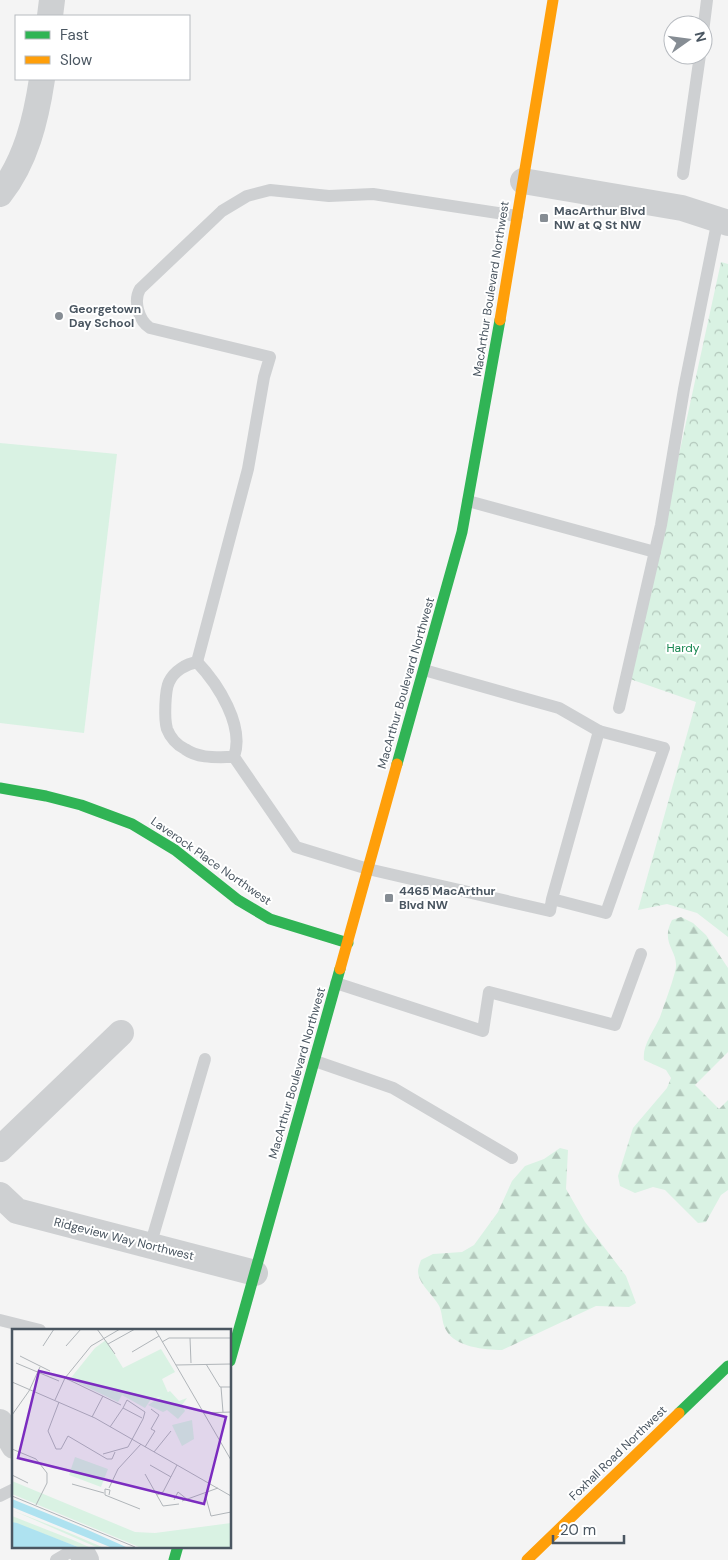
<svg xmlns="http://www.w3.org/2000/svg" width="728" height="1560" font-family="'DM Sans',sans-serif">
  <defs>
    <pattern id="forest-firs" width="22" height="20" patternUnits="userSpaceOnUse" patternTransform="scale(1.25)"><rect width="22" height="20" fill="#d9f2e3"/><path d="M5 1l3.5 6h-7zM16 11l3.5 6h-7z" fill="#b2c7bb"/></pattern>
    <pattern id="park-crowns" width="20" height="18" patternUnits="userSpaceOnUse" patternTransform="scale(1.25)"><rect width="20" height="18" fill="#d9f2e3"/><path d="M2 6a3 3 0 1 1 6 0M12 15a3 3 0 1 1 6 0" fill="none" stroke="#b2c7bb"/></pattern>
  </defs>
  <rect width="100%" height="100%" fill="#f4f4f4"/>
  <path fill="#d9f2e3" d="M0 443 117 454 84 733 0 723Z"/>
  <g fill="url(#forest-firs)">
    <path d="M681 917 693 923 706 935 728 968V1052L695 1085 719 1109 728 1100V1190L721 1195 706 1222 698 1223 665 1190 653 1187 635 1193 620 1186 618 1176 633 1128 667 1088 671 1078 666 1070 644 1060C642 1045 654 1031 660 1017 665 1002 671 987 675 972 681 951 659 945 672 920Z"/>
    <path d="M560 1148 568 1150 566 1189 585 1222 626 1276 636 1303 629 1307 596 1306 502 1350C485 1350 455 1347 446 1330 441 1322 443 1311 438 1304 432 1294 418 1283 418 1271 418 1268 420 1263 421 1260L433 1254 462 1252 474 1245 498 1212 512 1181 525 1166 544 1159Z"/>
  </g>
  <path fill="url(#park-crowns)" d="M721 262 728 264V937L697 913 667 904 638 910 696 702 630 679Z"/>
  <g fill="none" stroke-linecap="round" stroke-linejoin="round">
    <g stroke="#ced0d2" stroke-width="12">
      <path d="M703 32 707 0"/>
      <path d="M683 174 700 55"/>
      <path d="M468 501 655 552"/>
      <path d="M197 662C218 684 245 726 234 757L296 847 368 869 550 911 552 899 606 913 664 748 599 731 552 899"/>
      <path d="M197 662 248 469 264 377 270 357 150 328C139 321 133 301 140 289L222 211 247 196 270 190 329 196 373 194 517 216"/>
      <path d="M197 662C186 664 174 671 169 682 165 690 164 719 167 729 170 737 177 745 185 749 199 759 217 757 234 757"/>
      <path d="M424 670 559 708 599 731"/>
      <path d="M619 708 661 525 684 389 718 219"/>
      <path d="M336 983 483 1031 489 992 615 1025 641 954"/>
      <path d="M315 1061 393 1088 512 1158"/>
      <path d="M150 1246 205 1059"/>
      <path d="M0 1320 40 1330"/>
      <path d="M0 1496 14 1489"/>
      <path d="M56 1560 78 1547"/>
    </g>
    <g stroke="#ced0d2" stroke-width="26">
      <path d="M50 16 52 0"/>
      <path d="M523 181 682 208 728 223"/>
      <path d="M0 194C26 161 36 119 42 79"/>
      <path d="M0 1149 121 1033"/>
      <path d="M0 1195 17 1211 255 1273"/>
      <path d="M0 1422 14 1446"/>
      <path d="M78 1546 86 1560"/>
    </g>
    <g stroke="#30b455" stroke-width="11">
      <path d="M397 764 462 532 500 320"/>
      <path d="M0 788 46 796 81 805 132 824 175 850 238 900 270 919 348 943"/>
      <path d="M230 1361 340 969"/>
      <path d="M679 1413 728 1366"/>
      <path d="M174 1560 178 1546"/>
    </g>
    <g stroke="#ff9f0a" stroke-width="11">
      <path d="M500 320 553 0"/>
      <path d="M340 969 397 764"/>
      <path d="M527 1560 679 1413"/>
    </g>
  </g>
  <g fill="#868d94" stroke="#fff" stroke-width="2">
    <rect x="539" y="213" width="10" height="10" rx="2.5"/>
    <circle cx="59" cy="316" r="5"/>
    <rect x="384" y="893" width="10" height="10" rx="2.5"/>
  </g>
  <g text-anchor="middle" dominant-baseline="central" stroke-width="4" stroke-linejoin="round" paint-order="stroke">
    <g font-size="12" font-weight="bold" fill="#4a5661" stroke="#fff" text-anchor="start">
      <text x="554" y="211">MacArthur Blvd<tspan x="554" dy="14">NW at Q St NW</tspan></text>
      <text x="69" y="309">Georgetown<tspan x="69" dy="14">Day School</tspan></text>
      <text x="399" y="891">4465 MacArthur<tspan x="399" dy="14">Blvd NW</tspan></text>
    </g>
    <g font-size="12" fill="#4a5661" stroke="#fff">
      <text transform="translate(491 289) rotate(-81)">MacArthur Boulevard Northwest</text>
      <text transform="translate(406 683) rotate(-74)">MacArthur Boulevard Northwest</text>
      <text transform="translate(211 861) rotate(35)">Laverock Place Northwest</text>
      <text transform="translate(297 1073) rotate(-74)">MacArthur Boulevard Northwest</text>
      <text transform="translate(124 1239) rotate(14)">Ridgeview Way Northwest</text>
      <text transform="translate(618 1453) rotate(-44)">Foxhall Road Northwest</text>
    </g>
    <g font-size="12" fill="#17864f" stroke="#fff">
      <text x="683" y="648">Hardy</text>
    </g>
  </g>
  <g transform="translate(12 1329)">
    <rect width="219" height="219" fill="#f4f4f4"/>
    <path d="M63 128 96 140 89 158 57 146Z" fill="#d9f2e3"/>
    <path d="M158 62 167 72 175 69 170 76 173 82 166 90 155 81 151 83 136 76ZM180 91 182 110 170 117 160 96ZM0 181 60 205 90 218H84ZM0 187 61 211 77 218H66L0 193Z" fill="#d9f2e3"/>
    <path d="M94 11 111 39 149 20 163 43 150 50 157 66 139 70 133 79 110 66 106 73 58 50 83 19ZM0 152 123 203 143 204 219 194V218H127L0 165Z" fill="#d9f2e3"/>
    <path d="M0 170 76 201 114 218H98L0 178ZM0 193 5 194 66 218H0Z" fill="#aee2f0"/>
    <path fill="none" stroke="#b0b5b9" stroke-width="1" d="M85 0 103 25M143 0 219 131M178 9 179 34M150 13 157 9H219M96 15 123 0M31 17 42 0M54 17 69 0M120 23 147 7M8 27 38 42M4 34 47 52M194 35 208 58H219M164 36 219 35M53 49 109 76M0 53 83 89 219 167M209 58 211 83M43 71 53 49 79 17 108 0M47 73 36 102 44 120H49L56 107 95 130H100L103 123M191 84 219 83M0 86 17 62 28 38M80 88 91 67M98 98 111 79M133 118 143 102 139 100 147 86 139 80M0 120 24 130 35 144V154L24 176M142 123 159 102M91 125 116 118 131 90 133 83 115 71 111 79 130 89M138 136 159 148M133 145 151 177 167 175M0 146 16 154M60 155 92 164M97 159 106 140 129 115M193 165 199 187 219 183M97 166 98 161 93 160V166L128 180M145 166 151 163 165 136M0 167 123 218M162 171 166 163 176 171M170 172 206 159"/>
    <path fill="#7b2cbf" fill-opacity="0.15" stroke="#7b2cbf" stroke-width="2.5" d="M27 42 214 88 192 175 6 129Z"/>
    <rect width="219" height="219" fill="none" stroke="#4a5661" stroke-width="2.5"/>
  </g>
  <rect x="15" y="15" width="175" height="65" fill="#ffffff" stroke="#b7bbc0"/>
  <rect x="25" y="31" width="25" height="8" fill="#30b455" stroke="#b7bbc0"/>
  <text x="60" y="40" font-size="15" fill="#4a5661">Fast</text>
  <rect x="25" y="56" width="25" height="8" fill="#ff9f0a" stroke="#b7bbc0"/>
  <text x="60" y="65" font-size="15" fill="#4a5661">Slow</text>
  <g transform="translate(688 40) rotate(76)"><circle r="24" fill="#ffffff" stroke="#b7bbc0"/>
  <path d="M0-4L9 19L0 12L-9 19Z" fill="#868d94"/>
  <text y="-8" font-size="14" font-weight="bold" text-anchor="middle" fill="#4a5661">N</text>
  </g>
  <path d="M553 1535v8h71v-8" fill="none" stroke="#4a5661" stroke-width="2.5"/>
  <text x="560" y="1535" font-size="15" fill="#4a5661" stroke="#ffffff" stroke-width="4" paint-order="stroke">20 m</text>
</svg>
